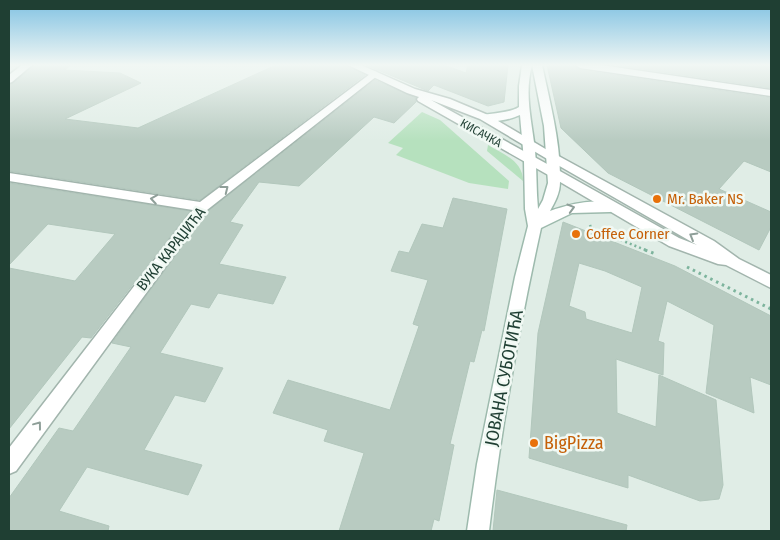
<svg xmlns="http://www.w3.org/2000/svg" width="780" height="540" font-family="'Fira Sans Condensed',sans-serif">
  <rect width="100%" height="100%" fill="#e0ede6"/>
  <g fill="#b6e1be">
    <path d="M422 112 440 120 509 181 508 189 469 183 396 155 403 148 388 143Z"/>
    <path d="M488 145C503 154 523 161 523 181L487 151Z"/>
  </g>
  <g fill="#b8cbc1" stroke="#b2c7bc" fill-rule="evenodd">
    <path d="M34 65H71L65 70 120 73 141 83 65 119 138 128 276 65H346L365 75 200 200 9 171V85L13 83Z"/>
    <path d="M366 65H444L466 73 468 65H508L504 102 488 106 434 85 428 91Z"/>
    <path d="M547 65H574L580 70 771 98V172L744 161 719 189 771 212V227L759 250 608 173 561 128Z"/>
    <path d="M616 65H771V88Z"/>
    <path d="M375 80 416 98V102L394 123 374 117 299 186 259 182 230 222 243 225 219 264 286 277 273 304 218 293 209 308 191 304 160 353 223 368 205 402 175 395 144 450 202 465 188 495 87 467 59 511 109 526 108 531H9V498L59 428 73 431 131 347 112 343 208 211Z"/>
    <path d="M9 183 190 211 91 338 82 337 9 429V268L75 281 115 234 48 224 9 265Z"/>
    <path d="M453 198 507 209 484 331 482 330 474 362 470 361 450 444 454 445 439 521 434 519 431 531H339L364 453 324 441 328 430 273 413 288 380 390 410 419 326 413 324 428 280 391 271 399 251 409 253 422 224 443 228Z"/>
    <path d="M563 222 675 266 771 316V385L750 377 754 413 706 393 714 325 667 301 658 341 664 343 663 375 616 359 617 413 656 427 659 375 716 400 723 485 719 499 700 501 628 475V488L529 458 538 333ZM579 263 605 271 642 287 632 333 586 319 585 312 569 306Z"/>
    <path d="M497 490 627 525 626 531H493Z"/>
  </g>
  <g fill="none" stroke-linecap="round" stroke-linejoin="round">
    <defs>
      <g id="minor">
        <path d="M22 65H32L12 82 9 83V75Z"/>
        <path d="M576 65H601L771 90V96L580 68Z"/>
        <path d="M374 71 377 72V76L207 210 16 471 9 474V448L193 210 9 181V173L200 202Z"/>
        <path d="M553 153 714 241 739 259 771 275V288L726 265 718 264 669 246 550 176 548 173 550 170H558L679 238 697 245 549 160 547 157 549 154Z"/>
      </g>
      <path id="tertiary" d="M348 65H361L415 89 450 99 488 115 559 157 553 161 549 160 480 119 431 100 558 170 560 173 558 176H550L418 101 417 99 419 97 407 93Z"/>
      <path id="secondary" d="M522 65H532C524 94 532 122 535 150 537 170 536 190 538 209L543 200 548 183 544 126 532 65H542C550 103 561 143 560 182 560 193 555 202 550 211 570 204 594 198 615 204L617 207 615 210 610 212 572 213 541 228C519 328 501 429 489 531H467L477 464 515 277 528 226 525 209 524 161 520 115C509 120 488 125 479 117 485 112 506 115 519 107V86Z"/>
    </defs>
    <use href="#minor" stroke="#a2b5ad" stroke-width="3"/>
    <use href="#tertiary" stroke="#a2b5ad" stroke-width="3"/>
    <use href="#secondary" stroke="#9dbaad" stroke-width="3"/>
    <path stroke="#7db49d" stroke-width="2.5" stroke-dasharray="2 3" stroke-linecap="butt" d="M590 225 591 228 648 251"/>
    <g stroke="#7db49d" stroke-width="3" stroke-dasharray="2.5 4" stroke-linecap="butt">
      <path d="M645 250 656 254"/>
      <path d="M687 267 771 309"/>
    </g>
    <use href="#minor" fill="#fff" fill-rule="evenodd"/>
    <use href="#tertiary" fill="#fff" fill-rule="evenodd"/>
    <use href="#secondary" fill="#fff" fill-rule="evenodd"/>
  </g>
  <defs><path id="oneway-chevron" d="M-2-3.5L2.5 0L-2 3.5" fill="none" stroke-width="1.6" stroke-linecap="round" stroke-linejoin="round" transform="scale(1.25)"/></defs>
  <g stroke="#8f9f99">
    <use href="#oneway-chevron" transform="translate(225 189) rotate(-38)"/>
    <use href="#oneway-chevron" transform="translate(154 199) rotate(-171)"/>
    <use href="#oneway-chevron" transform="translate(571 208) rotate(-16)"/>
    <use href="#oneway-chevron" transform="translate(693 236) rotate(-150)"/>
    <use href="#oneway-chevron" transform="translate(38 425) rotate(-53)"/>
  </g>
  <linearGradient id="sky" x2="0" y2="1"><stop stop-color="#7fc1e2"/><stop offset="0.46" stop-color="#f1f7f4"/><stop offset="1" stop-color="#f1f7f4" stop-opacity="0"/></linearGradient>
  <rect width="780" height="141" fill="url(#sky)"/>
  <g fill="#e8710a" stroke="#f1f9f4" stroke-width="2">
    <circle cx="657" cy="199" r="5"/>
    <circle cx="576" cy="234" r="5"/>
    <circle cx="534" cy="443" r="5"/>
  </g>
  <g text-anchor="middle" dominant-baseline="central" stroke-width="5" stroke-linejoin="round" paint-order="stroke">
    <g font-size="12" fill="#1f3f33" stroke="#f1f9f4">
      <text transform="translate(481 133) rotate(29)">КИСАЧКА</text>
    </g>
    <g font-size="15" fill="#c56008" stroke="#f1f9f4" text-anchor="start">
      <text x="667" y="199">Mr. Baker NS</text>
      <text x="586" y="234">Coffee Corner</text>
    </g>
    <g font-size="15" fill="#1f3f33" stroke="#f1f9f4">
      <text transform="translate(171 249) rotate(-52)">ВУКА КАРАЏИЋА</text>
    </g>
    <g font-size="18" fill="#1f3f33" stroke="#f1f9f4">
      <text transform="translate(504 378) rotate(-79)">ЈОВАНА СУБОТИЋА</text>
    </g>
    <g font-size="18" fill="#c56008" stroke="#f1f9f4" text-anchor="start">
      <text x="544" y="443">BigPizza</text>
    </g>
  </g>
  <rect width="780" height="540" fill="none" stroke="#1f3f33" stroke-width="20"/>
</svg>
